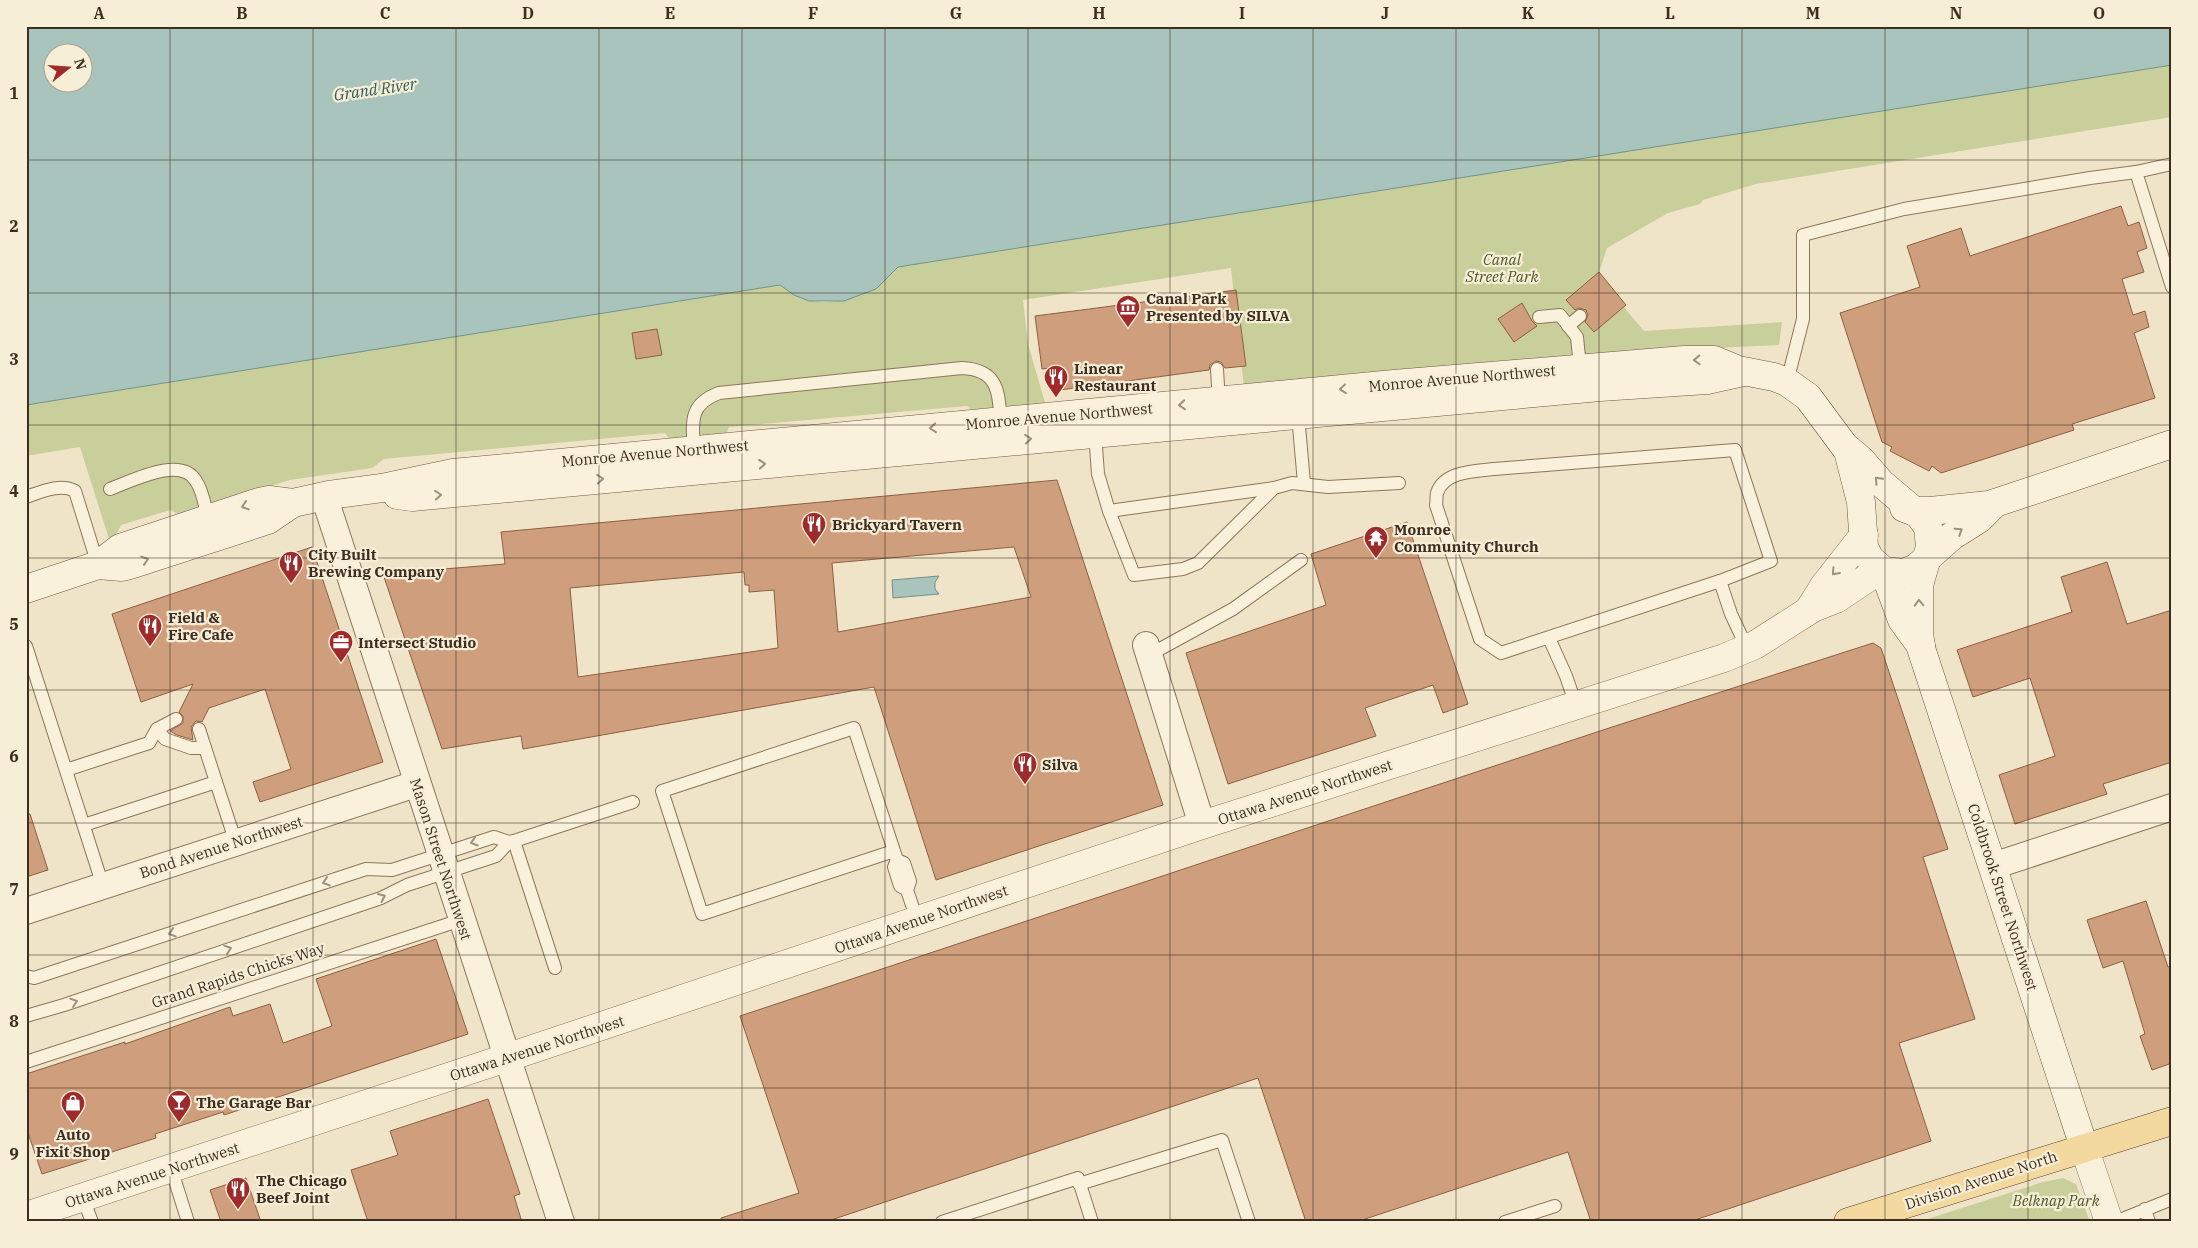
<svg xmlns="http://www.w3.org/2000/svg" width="2198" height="1248" font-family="'IBM Plex Serif',serif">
  <rect width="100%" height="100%" fill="#f0e4c8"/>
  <g fill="#c9cf9b">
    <path d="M2172 65V117L1756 184 1703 200 1700 204 1668 213 1607 248 1598 276 1644 331 1782 322 1779 345 1606 353 1244 388 1231 268 1023 300 1028 344 1046 406 975 413 967 406 729 427 726 435 670 440 665 433 384 459 372 468 290 480 180 515 170 510 121 525 115 537 109 539 80 447 26 456V405L781 285C812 308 833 306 867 290 881 283 888 279 898 267Z"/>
    <path d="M2063 1178 2076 1184 2090 1222H1918L2043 1182Z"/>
  </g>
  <g fill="#a9c4bc" stroke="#6f938a" fill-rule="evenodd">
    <path d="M26 26H2172V65L898 267 876 289 844 301H809L794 295 780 285 26 405ZM52 52H82V82H52Z"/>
    <path d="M939 576 935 582V589L939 594 893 598 892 580Z"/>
  </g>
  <g fill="#cf9f7d" stroke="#8d5f41" fill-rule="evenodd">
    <path d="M2121 206 2128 226 2139 222 2147 248 2137 252 2144 272 2122 279 2133 315 2145 311 2149 327 2134 333 2155 398 2072 424 2074 430 1941 473 1932 466 1929 471 1890 451 1892 447 1882 442 1840 313 1920 287 1907 246 1961 228 1970 256Z"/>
    <path d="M1599 272 1626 305 1594 332 1585 322 1588 315 1586 310 1579 308 1575 310 1566 300Z"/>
    <path d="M1236 290 1246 366 1225 368 1221 362 1216 361 1210 365 1209 370 1060 390 1057 367 1042 369 1035 316Z"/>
    <path d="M1522 303 1532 321 1537 326 1514 342 1498 319Z"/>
    <path d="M657 329 662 355 636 359 632 333Z"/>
    <path d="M1057 480 1163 805 936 880 874 687 523 749 521 736 442 749 383 574 505 564 501 532ZM1014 547 1031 597 838 632 832 563ZM744 572 745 585H749V592L774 590 778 648 578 677 570 588Z"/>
    <path d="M1407 522 1468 704 1443 713 1433 685 1365 708 1376 736 1228 784 1186 653 1326 605 1311 554Z"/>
    <path d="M312 547 383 762 260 802 253 782 291 769 265 689 209 708 202 722 196 721 191 727 193 740 177 735 170 731 183 723V716L179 712 193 684 141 702 112 614Z"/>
    <path d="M2107 562 2127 624 2172 610V762L2103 784 2107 794 2015 824 1999 775 2055 756 2030 678 1973 697 1957 650 2072 612 2061 577Z"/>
    <path d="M1873 643 1881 648 1948 849 1923 857 1975 1019 1899 1043 1931 1141 1689 1222H1591L1568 1152 1356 1222H1306L1258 1078 825 1222H721V1218L799 1193 740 1016 1606 729Z"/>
    <path d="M26 814H30L48 870 26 877Z"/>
    <path d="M2146 901 2168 967 2172 966V1063L2152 1070 2140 1036 2145 1034 2123 961 2103 968 2087 920Z"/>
    <path d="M436 939 468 1034 224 1115 223 1112 155 1134 156 1138 42 1174 26 1127V1074L125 1042V1044L230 1007 233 1016 270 1004 283 1043 332 1026 316 979Z"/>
    <path d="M488 1099 520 1194 514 1196 522 1222H368L351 1170 398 1155 390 1131Z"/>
    <path d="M246 1178 261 1222H221L210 1190Z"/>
  </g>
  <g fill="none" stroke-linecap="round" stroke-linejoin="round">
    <defs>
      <g id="service">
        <path d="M2136 172 2172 287"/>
        <path d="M1539 317 1560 315 1577 337 1580 367"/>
        <path d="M1568 326 1580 316"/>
        <path d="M1217 369 1219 403"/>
        <path d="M1787 382 1803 319V235L1904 209 2090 178 2136 172 2172 164"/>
        <path d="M1298 415 1304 483"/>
        <path d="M1095 433 1098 474 1109 511 1134 575 1183 569 1198 563 1274 488 1292 483 1328 487 1399 483"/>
        <path d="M694 450C692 422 689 404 719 393L962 368C1000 370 998 393 1001 423"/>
        <path d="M1735 450 1771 561 1720 581 1501 653 1480 639 1436 505C1437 501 1436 496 1437 493 1444 471 1476 471 1494 469Z"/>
        <path d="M110 489C132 481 181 455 196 481 203 491 205 507 208 518"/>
        <path d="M26 497C41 492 60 483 75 491L98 565"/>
        <path d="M1109 511 1274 488"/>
        <path d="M1720 581 1731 614 1747 648"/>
        <path d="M1549 638 1566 676 1576 705"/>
        <path d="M26 646 103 886"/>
        <path d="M1149 655 1233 609 1301 560"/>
        <path d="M157 729 165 739 191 748H205"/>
        <path d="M199 729 216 782"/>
        <path d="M66 770 149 743 157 729 176 719"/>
        <path d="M84 825 216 782 236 843"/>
        <path d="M514 841 633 802"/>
        <path d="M894 851 702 914 662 791 854 728 894 851 897 860"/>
        <path d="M907 890 900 886 894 867 897 860 904 863 910 881 907 890 917 920"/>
        <path d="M26 976 34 978 366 869 392 870 494 837 509 842 514 841 555 968"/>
        <path d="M26 1016 64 1005 381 898 407 885 496 856 509 842"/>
        <path d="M26 1062 461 920"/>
        <path d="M171 1168 188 1222"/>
        <path d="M1079 1184 1222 1140 1249 1222"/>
        <path d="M83 1198 92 1222"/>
        <path d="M2145 1209 2149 1222"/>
        <path d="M942 1222 1078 1178 1092 1222"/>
        <path d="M1505 1222 1555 1206"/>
        <path d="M2115 1222 2172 1199"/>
      </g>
      <g id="minor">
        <path d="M324 496 561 1222"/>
        <path d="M1146 645 1202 825"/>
        <path d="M1993 866 2172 807"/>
        <path d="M26 911 416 784"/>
      </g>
      <g id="tertiary">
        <path d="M1809 610 1824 586 1864 535"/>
        <path d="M2084 1147 2109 1222"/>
        <path d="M26 1216 506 1058 1202 825 1724 658 1755 645 1813 608 1836 599 1872 575 1884 571"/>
      </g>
      <g id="secondary">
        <path d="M1848 449 1861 460 1881 483 1920 516 1928 527 1930 547 1919 585V632L1921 648 2084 1147"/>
        <path d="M397 495 412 497 1600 387 1707 380 1743 372"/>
        <path d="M1904 508 1912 511H1930L1989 505 2172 444"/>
        <path d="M98 565 122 567 130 565 268 520 293 503"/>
        <path d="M1884 571 1902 620 1921 646"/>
        <path d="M26 589 98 565 120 548 259 502 269 500 293 503 329 495 382 488 453 473 1394 384 1684 360H1714L1738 370 1774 377 1787 382 1808 397 1848 451 1861 502 1864 547 1870 559 1884 571 1904 573 1916 568 1952 536 1979 519 1994 504"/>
      </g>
      <path id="primary" d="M1848 1222 2172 1121"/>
    </defs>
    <use href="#service" stroke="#8d765c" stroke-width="14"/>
    <use href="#minor" stroke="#8d765c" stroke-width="28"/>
    <use href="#tertiary" stroke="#8d765c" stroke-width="29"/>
    <use href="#secondary" stroke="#6f573f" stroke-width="29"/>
    <use href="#primary" stroke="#5b4430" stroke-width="29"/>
    <use href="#service" stroke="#faf1dc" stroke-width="12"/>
    <use href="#minor" stroke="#faf1dc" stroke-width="26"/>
    <use href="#tertiary" stroke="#faf1dc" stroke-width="28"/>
    <use href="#secondary" stroke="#faf1dc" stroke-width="28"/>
    <use href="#primary" stroke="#f3d9a0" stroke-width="28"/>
  </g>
  <defs><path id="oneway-chevron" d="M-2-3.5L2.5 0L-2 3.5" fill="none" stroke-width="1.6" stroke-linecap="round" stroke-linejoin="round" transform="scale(1.25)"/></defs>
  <g stroke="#9c907e">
    <use href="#oneway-chevron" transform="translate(1697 360) rotate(178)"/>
    <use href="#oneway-chevron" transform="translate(1343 389) rotate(174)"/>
    <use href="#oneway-chevron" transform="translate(1182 405) rotate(175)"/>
    <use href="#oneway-chevron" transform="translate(933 428) rotate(175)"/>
    <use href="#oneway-chevron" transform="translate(1028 439) rotate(-5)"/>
    <use href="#oneway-chevron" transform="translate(762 464) rotate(-5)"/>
    <use href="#oneway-chevron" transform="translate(600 479) rotate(-5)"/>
    <use href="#oneway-chevron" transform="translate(1878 480) rotate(-133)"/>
    <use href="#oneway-chevron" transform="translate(438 495) rotate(-5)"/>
    <use href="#oneway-chevron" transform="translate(245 506) rotate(162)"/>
    <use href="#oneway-chevron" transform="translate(1959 531) rotate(-33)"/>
    <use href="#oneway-chevron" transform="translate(145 560) rotate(-18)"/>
    <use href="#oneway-chevron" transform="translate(1835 572) rotate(132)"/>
    <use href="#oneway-chevron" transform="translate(1919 603) rotate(-92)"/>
    <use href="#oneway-chevron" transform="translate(474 842) rotate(163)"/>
    <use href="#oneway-chevron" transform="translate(326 882) rotate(162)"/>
    <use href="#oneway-chevron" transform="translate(382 897) rotate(-24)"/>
    <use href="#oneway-chevron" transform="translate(172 933) rotate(162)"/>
    <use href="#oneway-chevron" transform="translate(228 949) rotate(-19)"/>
    <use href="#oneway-chevron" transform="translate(74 1002) rotate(-19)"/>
  </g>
  <path fill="none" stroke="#3d2e20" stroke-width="1" stroke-opacity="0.55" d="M170 26V1222M313 26V1222M456 26V1222M599 26V1222M742 26V1222M885 26V1222M1028 26V1222M1170 26V1222M1313 26V1222M1456 26V1222M1599 26V1222M1742 26V1222M1885 26V1222M2028 26V1222M26 160H2172M26 293H2172M26 425H2172M26 558H2172M26 690H2172M26 823H2172M26 955H2172M26 1088H2172"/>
  <defs>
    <symbol id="museum-pin" viewBox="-11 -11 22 30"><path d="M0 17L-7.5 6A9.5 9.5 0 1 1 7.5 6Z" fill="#9e2a2b" stroke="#f7eed8"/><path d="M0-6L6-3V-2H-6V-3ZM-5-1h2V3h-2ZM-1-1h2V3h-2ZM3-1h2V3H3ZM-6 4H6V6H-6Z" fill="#fff"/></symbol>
    <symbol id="restaurant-pin" viewBox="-11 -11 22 30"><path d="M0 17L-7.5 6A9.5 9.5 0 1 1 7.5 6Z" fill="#9e2a2b" stroke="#f7eed8"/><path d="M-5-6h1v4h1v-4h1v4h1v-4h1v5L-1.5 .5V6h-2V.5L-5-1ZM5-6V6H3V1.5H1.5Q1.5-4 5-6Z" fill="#fff"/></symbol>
    <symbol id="temple-pin" viewBox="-11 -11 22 30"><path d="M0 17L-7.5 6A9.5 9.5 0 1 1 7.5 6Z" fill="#9e2a2b" stroke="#f7eed8"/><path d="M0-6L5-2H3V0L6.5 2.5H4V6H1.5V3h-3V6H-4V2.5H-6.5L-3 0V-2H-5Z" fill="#fff"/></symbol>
    <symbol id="office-pin" viewBox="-11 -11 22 30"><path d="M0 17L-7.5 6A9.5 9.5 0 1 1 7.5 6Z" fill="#9e2a2b" stroke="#f7eed8"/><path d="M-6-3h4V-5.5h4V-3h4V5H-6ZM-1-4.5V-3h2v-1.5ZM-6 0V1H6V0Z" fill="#fff"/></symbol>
    <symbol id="bar-pin" viewBox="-11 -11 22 30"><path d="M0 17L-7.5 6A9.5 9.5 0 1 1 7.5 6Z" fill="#9e2a2b" stroke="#f7eed8"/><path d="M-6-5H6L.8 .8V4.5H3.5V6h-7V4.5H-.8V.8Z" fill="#fff"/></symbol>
    <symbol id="shop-pin" viewBox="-11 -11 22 30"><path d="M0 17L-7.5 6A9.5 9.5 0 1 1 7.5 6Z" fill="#9e2a2b" stroke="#f7eed8"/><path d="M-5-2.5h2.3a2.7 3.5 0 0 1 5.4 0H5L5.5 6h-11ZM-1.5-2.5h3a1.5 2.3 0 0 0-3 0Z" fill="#fff"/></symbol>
  </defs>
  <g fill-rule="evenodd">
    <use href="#museum-pin" x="1114" y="293" width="28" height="38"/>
    <use href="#restaurant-pin" x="1042" y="363" width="28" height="38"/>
    <use href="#restaurant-pin" x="800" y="510" width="28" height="38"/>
    <use href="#temple-pin" x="1362" y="524" width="28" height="38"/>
    <use href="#restaurant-pin" x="277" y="549" width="28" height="38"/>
    <use href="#restaurant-pin" x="136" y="612" width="28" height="38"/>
    <use href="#office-pin" x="327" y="628" width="28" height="38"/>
    <use href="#restaurant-pin" x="1011" y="750" width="28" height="38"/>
    <use href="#bar-pin" x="165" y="1088" width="28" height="38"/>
    <use href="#shop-pin" x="59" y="1089" width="28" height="38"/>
    <use href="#restaurant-pin" x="224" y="1175" width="28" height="38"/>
  </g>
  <g text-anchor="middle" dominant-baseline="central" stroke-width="4.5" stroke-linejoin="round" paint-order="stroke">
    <g font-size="15" font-style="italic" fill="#4d5a26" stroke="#f7eed8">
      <text x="1502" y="259">Canal<tspan x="1502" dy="17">Street Park</tspan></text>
      <text x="2056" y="1200">Belknap Park</text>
    </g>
    <g font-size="15" font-weight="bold" fill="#3d2e20" stroke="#f7eed8" text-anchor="start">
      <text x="1146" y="298">Canal Park<tspan x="1146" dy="17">Presented by SILVA</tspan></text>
      <text x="1074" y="368">Linear<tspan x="1074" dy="17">Restaurant</tspan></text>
      <text x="832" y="524">Brickyard Tavern</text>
      <text x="1394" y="529">Monroe<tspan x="1394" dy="17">Community Church</tspan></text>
      <text x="308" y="554">City Built<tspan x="308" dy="17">Brewing Company</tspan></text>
      <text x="168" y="617">Field &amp;<tspan x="168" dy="17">Fire Cafe</tspan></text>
      <text x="358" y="642">Intersect Studio</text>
      <text x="1042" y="764">Silva</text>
      <text x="196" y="1102">The Garage Bar</text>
      <text x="73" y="1134" text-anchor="middle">Auto<tspan x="73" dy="17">Fixit Shop</tspan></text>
      <text x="256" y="1180">The Chicago<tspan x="256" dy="17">Beef Joint</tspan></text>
    </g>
    <g font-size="15" fill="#3d2e20" stroke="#f7eed8">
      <text transform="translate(1462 378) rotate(-5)">Monroe Avenue Northwest</text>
      <text transform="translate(1059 416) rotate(-5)">Monroe Avenue Northwest</text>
      <text transform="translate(655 453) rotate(-5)">Monroe Avenue Northwest</text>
      <text transform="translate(1305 792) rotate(-18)">Ottawa Avenue Northwest</text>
      <text transform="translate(221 847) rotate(-18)">Bond Avenue Northwest</text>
      <text transform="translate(441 859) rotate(72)">Mason Street Northwest</text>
      <text transform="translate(2003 897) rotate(72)">Coldbrook Street Northwest</text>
      <text transform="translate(921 919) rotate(-19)">Ottawa Avenue Northwest</text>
      <text transform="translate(238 975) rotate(-18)">Grand Rapids Chicks Way</text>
      <text transform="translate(537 1048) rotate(-18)">Ottawa Avenue Northwest</text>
      <text transform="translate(152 1175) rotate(-18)">Ottawa Avenue Northwest</text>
      <text transform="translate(1981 1180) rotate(-18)">Division Avenue North</text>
    </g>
    <g font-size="16" font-style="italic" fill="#2f5d5a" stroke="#f7eed8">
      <text transform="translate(375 89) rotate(-8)">Grand River</text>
    </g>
  </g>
  <rect width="2198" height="1248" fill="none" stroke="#f7eed8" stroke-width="55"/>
  <g transform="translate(68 68) rotate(73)"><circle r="24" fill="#f7eed8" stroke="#ada18e"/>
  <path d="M0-4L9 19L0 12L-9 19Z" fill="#9e2a2b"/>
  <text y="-8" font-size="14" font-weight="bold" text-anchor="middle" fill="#3d2e20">N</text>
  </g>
  <rect x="28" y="28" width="2142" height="1192" fill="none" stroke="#3d2e20" stroke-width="2"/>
  <g font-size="16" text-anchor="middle" font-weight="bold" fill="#3d2e20">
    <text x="99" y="19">A</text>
    <text x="242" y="19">B</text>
    <text x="385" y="19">C</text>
    <text x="528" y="19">D</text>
    <text x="670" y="19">E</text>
    <text x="813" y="19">F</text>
    <text x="956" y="19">G</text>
    <text x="1099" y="19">H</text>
    <text x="1242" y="19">I</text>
    <text x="1385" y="19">J</text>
    <text x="1528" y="19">K</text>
    <text x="1670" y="19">L</text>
    <text x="1813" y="19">M</text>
    <text x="1956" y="19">N</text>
    <text x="2099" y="19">O</text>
    <text x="14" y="99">1</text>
    <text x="14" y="232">2</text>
    <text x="14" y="365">3</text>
    <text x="14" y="497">4</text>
    <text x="14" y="630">5</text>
    <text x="14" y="762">6</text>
    <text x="14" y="895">7</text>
    <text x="14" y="1027">8</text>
    <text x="14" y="1160">9</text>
  </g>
</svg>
